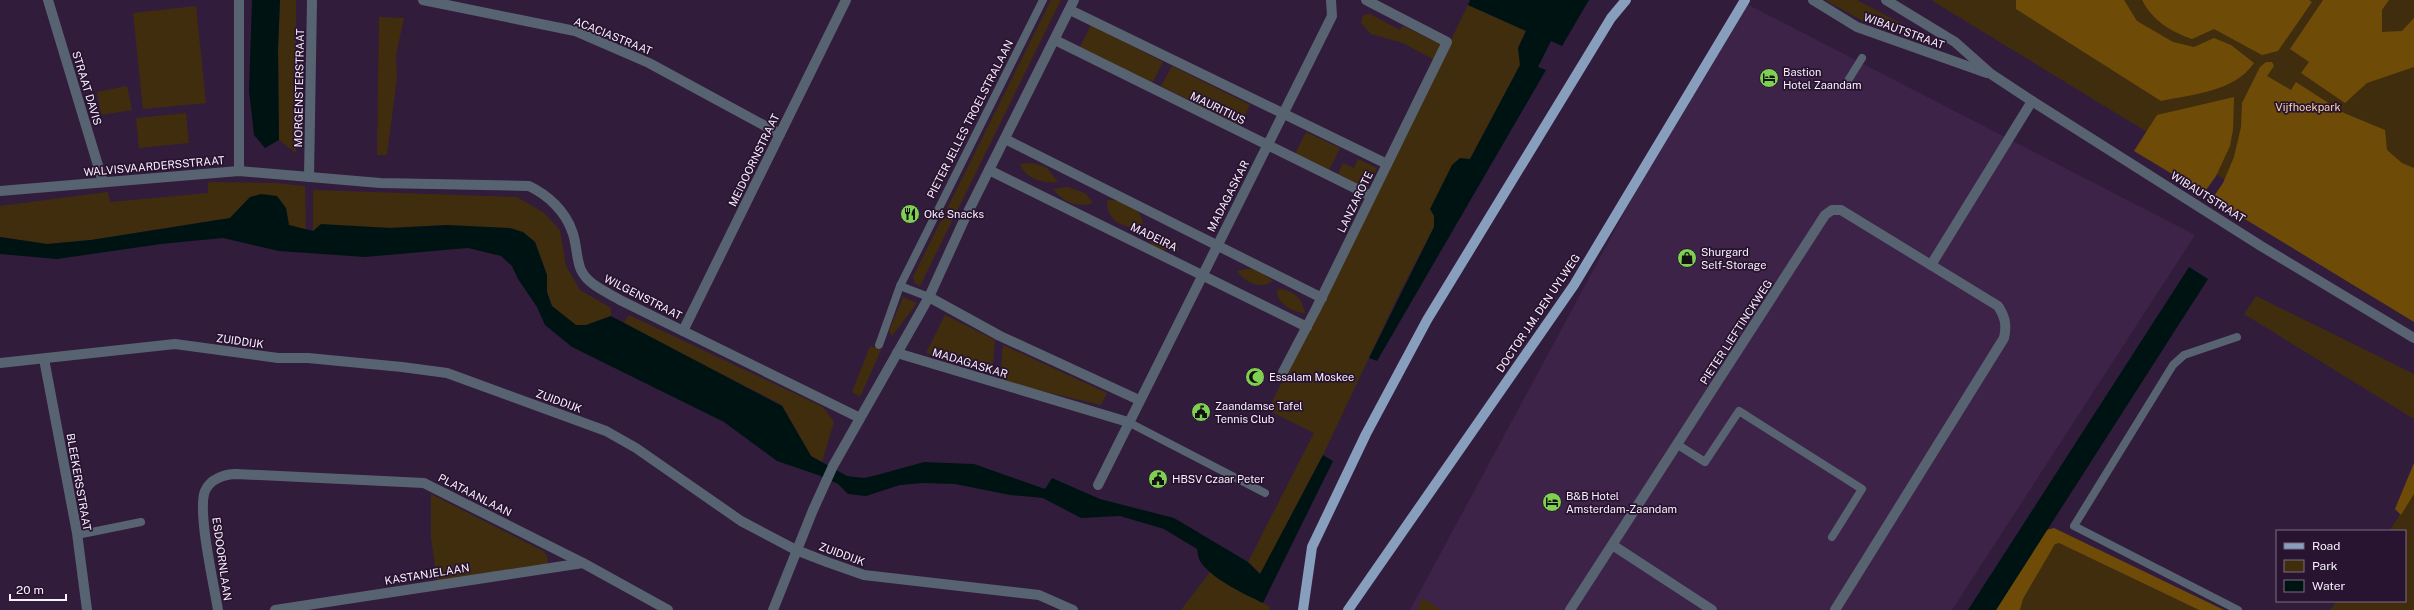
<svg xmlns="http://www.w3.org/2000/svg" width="2414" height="610" font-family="'Public Sans',sans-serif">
  <rect width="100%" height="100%" fill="#321c3b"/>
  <path fill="#3d2347" d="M1739 0 2195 235 1952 610H1410Z"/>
  <g fill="#402d0e">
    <path d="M280 0H296V153L279 140 278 49Z"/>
    <path d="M1051 0H1061L920 286 915 283 913 277Z"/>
    <path d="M1825 0H1857L1938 43 1936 47 1863 21Z"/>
    <path d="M1931 0H2414V292L2286 217Z"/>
    <path d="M1468 5 1526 31 1518 48 1520 65 1470 159 1434 216V227L1399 294 1323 455 1261 574 1248 562 1314 433 1268 410Z"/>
    <path d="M196 6 206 103 143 109 133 13Z"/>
    <path d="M1366 14H1370L1400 30 1403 26 1440 44 1434 60 1403 43 1371 34 1361 23 1362 17Z"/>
    <path d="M379 17 404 18 396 55 397 77 387 155H377Z"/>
    <path d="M1091 25 1163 62 1152 83 1080 47Z"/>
    <path d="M1172 66 1250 105 1240 126 1161 86Z"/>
    <path d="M127 86 132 110 101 115 97 92Z"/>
    <path d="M186 113 189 143 139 148 136 118Z"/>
    <path d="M1306 132 1340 148 1329 170 1295 154Z"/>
    <path d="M1358 159 1377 168 1367 189 1338 174 1343 163 1354 168Z"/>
    <path d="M1032 163 1046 167 1058 182C1044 184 1025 179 1020 164Z"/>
    <path d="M208 182 275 183 305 186 306 230 289 225 286 208 250 197 230 218 91 240 47 244 0 237V206L108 192 110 202 208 193Z"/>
    <path d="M1068 187 1085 193 1093 203C1076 208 1064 202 1053 189Z"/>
    <path d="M313 190 517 197 543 212 560 230 566 266 580 290 611 308V316L586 325H576L552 306 547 292V275L535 242 523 232 447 225 313 231Z"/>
    <path d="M1107 200C1124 199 1143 207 1143 227 1125 230 1106 221 1107 200Z"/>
    <path d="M1151 232 1174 240 1179 250 1174 251 1156 249 1144 235Z"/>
    <path d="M1247 269H1256L1273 281C1260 290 1246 283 1237 271Z"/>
    <path d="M1282 289C1296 292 1302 300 1305 313 1293 313 1276 303 1277 290Z"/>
    <path d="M2256 296 2414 374V419L2244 314Z"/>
    <path d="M903 297 917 303 892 336 889 331Z"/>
    <path d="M629 315 823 407 834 422 822 462 811 456 782 405 623 324Z"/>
    <path d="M945 315 995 340 992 373 926 353Z"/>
    <path d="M1003 345 1107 393 1101 405 1000 381Z"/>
    <path d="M870 346 881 350 860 397 852 392Z"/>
    <path d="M431 494 543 551 547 555 548 564 437 582 431 537Z"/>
    <path d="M2414 494V610H2330L2337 601H2405V531H2389Z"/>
    <path d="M2055 543H2059L2199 610H2020L2023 599Z"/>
    <path d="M1210 572 1270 607 1269 610H1181Z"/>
    <path d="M1422 598 1441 610H1417Z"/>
  </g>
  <g fill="#6f4b08">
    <path d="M2016 0H2124L2137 21 2173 42 2194 47 2214 38 2231 45 2254 63C2234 92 2193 94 2161 101L2016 9Z"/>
    <path d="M2142 0H2309L2312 2 2278 51 2262 55 2214 29 2192 39C2170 31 2153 21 2142 0Z"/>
    <path d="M2323 0H2389L2382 10V32L2402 31 2414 18V67L2367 83 2345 103 2301 73 2309 62 2290 49Z"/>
    <path d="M2272 62 2274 66 2267 76 2291 90 2296 82 2344 113 2385 130 2387 150 2402 163 2414 168V322L2212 199 2223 183 2234 157 2241 127 2242 103 2260 67 2266 62Z"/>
    <path d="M2234 97 2233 130 2230 146 2216 176 2204 193 2134 151 2157 115Z"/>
    <path d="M2414 463V494L2401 515 2395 509Z"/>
    <path d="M2054 528 2224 610H2199L2059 543 2055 544 2023 599 2020 610H1996L2046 530Z"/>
  </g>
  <g fill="#001313">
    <path d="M252 0H280L278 49 279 140 265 148 254 135 249 91Z"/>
    <path d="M1470 0H1589L1562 46 1551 41 1538 67 1546 70 1377 361 1369 358 1434 227V216L1430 209 1452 165 1460 158 1470 159 1520 65 1518 48 1526 31 1468 5Z"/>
    <path d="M261 194 277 196 286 208 289 225 313 231 321 224 391 228 447 225 510 228 523 232 535 242 547 275V292L552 306 576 325H586L611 316 782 406 811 456 847 476 864 478 877 475 924 462 974 464 1045 489 1052 478 1100 499 1174 518 1248 562 1260 574 1323 455 1333 461 1263 603C1246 595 1210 578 1200 561 1198 558 1198 553 1197 549L1164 529 1120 516 1081 518 1043 498 1010 495 955 484 922 483 900 485 866 496 848 494 838 484 818 475 777 461 724 422 572 347 545 325 537 307 518 279 512 266 501 256 468 248 365 257 279 251 223 238 161 244 57 259 0 254V237L47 244 91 240 230 218 250 197Z"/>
    <path d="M2189 267 2208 279 1996 610H1968Z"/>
  </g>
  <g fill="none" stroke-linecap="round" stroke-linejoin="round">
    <g stroke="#586372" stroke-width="8">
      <path d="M1844 87 1862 58"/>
      <path d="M900 286 929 297"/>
      <path d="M2237 337 2184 355 2173 365 2074 526 2238 610"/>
      <path d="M879 345 900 286 1043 0"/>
      <path d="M1128 422 1265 493"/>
      <path d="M1678 445 1705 462 1739 411 1862 489 1832 537"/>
      <path d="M77 535 141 522"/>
    </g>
    <g stroke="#586372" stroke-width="10">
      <path d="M1070 10 1387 164"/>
      <path d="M1055 40 1371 196"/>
      <path d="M1005 139 1322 298"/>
      <path d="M989 170 1307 327"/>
      <path d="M1283 372 1316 309 1447 42 1366 0"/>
    </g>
    <g stroke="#586372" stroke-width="10">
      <path d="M48 0 103 182"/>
      <path d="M239 0V171"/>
      <path d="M423 0 575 31 649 63 780 134"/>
      <path d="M309 177 312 0"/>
      <path d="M0 191 239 171 380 183 529 186C548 195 565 211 572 231 577 243 576 259 581 270 588 285 607 292 620 300L860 418"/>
      <path d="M1931 265 2032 101"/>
      <path d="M929 297 1000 336 1139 400"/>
      <path d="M683 331 846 0"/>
      <path d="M897 353 1128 422"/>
      <path d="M44 359 77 533 87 610"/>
      <path d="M0 363 175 344 278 358H308L402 367 447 373 606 431 636 448 741 521 796 550 827 562 864 575 1039 595 1073 610"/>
      <path d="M1098 485 1332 16 1331 0"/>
      <path d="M1614 546 1712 610"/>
      <path d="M218 610C214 585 197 511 205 491 210 479 225 474 236 474L424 483 583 563 668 610"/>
      <path d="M275 610 583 563"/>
      <path d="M773 610 813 510 833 466 929 297 965 218 1074 0"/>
      <path d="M1570 610 1825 215 1832 210H1841L1998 306C2005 317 2007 324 2004 338L1835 610"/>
    </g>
    <g stroke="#586372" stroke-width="10">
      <path d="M1813 0 1857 27 1987 73"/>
      <path d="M1886 0 1955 42 1991 74 2032 101 2261 246 2414 338"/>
    </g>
    <g stroke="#879ebd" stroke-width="10">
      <path d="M1303 610 1312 547 1366 434 1427 320 1611 18 1626 0"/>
      <path d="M1348 610 1574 285 1745 0"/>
    </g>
  </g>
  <defs>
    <symbol id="hotel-disc" viewBox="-11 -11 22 22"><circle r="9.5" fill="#7fd052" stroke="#281330"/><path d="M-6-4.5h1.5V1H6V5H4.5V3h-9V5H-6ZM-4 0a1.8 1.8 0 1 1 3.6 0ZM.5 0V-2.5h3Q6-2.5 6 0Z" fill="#111"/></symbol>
    <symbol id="restaurant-disc" viewBox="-11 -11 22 22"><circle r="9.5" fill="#7fd052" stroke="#281330"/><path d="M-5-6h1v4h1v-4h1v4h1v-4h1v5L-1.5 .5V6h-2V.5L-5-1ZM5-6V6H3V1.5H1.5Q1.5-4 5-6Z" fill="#111"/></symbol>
    <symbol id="shop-disc" viewBox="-11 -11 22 22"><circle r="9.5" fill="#7fd052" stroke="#281330"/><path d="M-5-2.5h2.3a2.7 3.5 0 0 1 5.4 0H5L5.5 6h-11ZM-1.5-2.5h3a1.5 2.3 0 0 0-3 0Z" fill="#111"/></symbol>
    <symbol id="mosque-disc" viewBox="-11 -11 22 22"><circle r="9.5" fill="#7fd052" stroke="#281330"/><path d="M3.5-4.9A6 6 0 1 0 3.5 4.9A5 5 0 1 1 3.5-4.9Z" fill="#111"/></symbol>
    <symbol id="civic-disc" viewBox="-11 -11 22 22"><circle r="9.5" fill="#7fd052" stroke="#281330"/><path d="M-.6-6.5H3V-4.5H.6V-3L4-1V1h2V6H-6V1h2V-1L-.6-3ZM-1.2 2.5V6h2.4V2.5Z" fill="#111"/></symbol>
  </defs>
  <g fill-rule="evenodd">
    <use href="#hotel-disc" x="1758" y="67" width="22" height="22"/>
    <use href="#restaurant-disc" x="899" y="203" width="22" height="22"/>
    <use href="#shop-disc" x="1676" y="247" width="22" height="22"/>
    <use href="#mosque-disc" x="1244" y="366" width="22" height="22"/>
    <use href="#civic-disc" x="1190" y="401" width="22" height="22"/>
    <use href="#civic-disc" x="1147" y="468" width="22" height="22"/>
    <use href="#hotel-disc" x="1541" y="491" width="22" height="22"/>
  </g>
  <g text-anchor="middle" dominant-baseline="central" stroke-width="3.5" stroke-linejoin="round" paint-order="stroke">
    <g font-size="11" fill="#f9f1fd" stroke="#281330">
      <text transform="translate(1904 31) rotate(20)">WIBAUTSTRAAT</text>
      <text transform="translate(613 36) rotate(22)">ACACIASTRAAT</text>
      <text transform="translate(87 88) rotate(73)">STRAAT DAVIS</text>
      <text transform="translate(299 88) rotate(-89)">MORGENSTERSTRAAT</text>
      <text transform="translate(1218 108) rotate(26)">MAURITIUS</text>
      <text transform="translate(970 119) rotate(-63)">PIETER JELLES TROELSTRALAAN</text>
      <text transform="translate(754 160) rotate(-64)">MEIDOORNSTRAAT</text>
      <text transform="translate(154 166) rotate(-5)">WALVISVAARDERSSTRAAT</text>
      <text transform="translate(1228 196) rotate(-63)">MADAGASKAR</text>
      <text transform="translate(2208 197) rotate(32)">WIBAUTSTRAAT</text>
      <text transform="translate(1355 202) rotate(-64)">LANZAROTE</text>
      <text transform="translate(1154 237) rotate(26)">MADEIRA</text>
      <text transform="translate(643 297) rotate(27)">WILGENSTRAAT</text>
      <text transform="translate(1538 313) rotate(-56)">DOCTOR J.M. DEN UYLWEG</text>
      <text transform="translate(1736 332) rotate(-57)">PIETER LIEFTINCKWEG</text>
      <text transform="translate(240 341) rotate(8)">ZUIDDIJK</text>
      <text transform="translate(970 363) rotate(17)">MADAGASKAR</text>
      <text transform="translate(559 401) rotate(20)">ZUIDDIJK</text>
      <text transform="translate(79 482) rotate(80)">BLEEKERSSTRAAT</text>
      <text transform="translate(475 495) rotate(27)">PLATAANLAAN</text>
      <text transform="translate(842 554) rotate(20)">ZUIDDIJK</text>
      <text transform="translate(222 559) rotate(82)">ESDOORNLAAN</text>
      <text transform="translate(427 574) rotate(-9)">KASTANJELAAN</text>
    </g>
    <g font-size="11" fill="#f9f1fd" stroke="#281330" text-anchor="start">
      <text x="1783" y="72">Bastion<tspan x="1783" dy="13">Hotel Zaandam</tspan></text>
      <text x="924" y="214">Oké Snacks</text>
      <text x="1701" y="252">Shurgard<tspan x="1701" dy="13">Self-Storage</tspan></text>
      <text x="1269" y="377">Essalam Moskee</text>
      <text x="1215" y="406">Zaandamse Tafel<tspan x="1215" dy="13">Tennis Club</tspan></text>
      <text x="1172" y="479">HBSV Czaar Peter</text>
      <text x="1566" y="496">B&amp;B Hotel<tspan x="1566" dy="13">Amsterdam-Zaandam</tspan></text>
    </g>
    <g font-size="11" fill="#f7d5a6" stroke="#281330">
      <text x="2308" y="107">Vijfhoekpark</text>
    </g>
  </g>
  <rect x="2276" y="530" width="130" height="72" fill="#281330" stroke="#7c6c82"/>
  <rect x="2284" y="543" width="20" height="6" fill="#879ebd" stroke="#7c6c82"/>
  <text x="2312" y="550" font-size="12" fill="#f9f1fd">Road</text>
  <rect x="2284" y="560" width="20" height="12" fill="#402d0e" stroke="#7c6c82"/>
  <text x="2312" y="570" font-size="12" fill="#f9f1fd">Park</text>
  <rect x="2284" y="580" width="20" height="12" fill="#001313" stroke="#7c6c82"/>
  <text x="2312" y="590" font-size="12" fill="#f9f1fd">Water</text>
  <path d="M10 594v6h56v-6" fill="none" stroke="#f9f1fd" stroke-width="2"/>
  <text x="16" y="594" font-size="12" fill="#f9f1fd" stroke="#281330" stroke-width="3" paint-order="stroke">20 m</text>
</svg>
